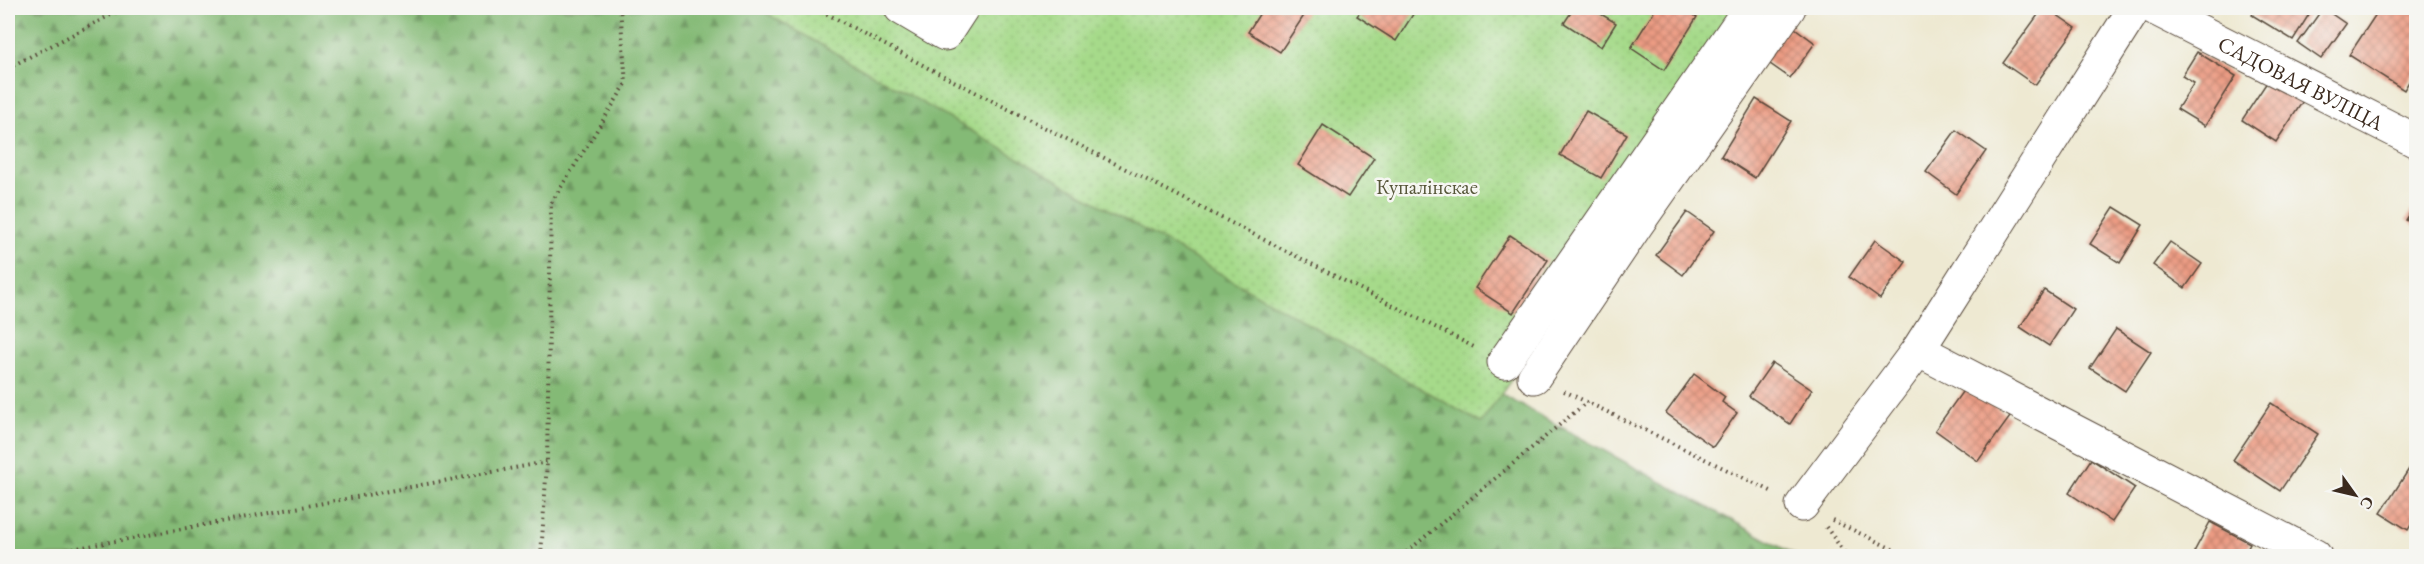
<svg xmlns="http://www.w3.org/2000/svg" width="2424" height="564" font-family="'EB Garamond',serif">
  <defs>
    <pattern id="forest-firs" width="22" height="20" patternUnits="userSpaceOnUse" patternTransform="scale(1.5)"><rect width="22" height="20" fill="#84ba76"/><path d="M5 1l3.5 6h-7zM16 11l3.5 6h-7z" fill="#6d9760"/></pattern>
    <pattern id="garden-dots" width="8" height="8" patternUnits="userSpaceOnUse" patternTransform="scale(1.5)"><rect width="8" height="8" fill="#a6da8a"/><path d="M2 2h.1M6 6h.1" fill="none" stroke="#90bb77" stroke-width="1.8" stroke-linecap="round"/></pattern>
    <pattern id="building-cross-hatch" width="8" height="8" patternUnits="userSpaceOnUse" patternTransform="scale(1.5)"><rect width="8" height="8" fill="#ec9b83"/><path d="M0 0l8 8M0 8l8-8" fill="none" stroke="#c07f6b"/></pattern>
  </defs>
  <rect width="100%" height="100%" fill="#f6f6f2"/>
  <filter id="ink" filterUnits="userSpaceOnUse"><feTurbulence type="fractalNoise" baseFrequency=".0167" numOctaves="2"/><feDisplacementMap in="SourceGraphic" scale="12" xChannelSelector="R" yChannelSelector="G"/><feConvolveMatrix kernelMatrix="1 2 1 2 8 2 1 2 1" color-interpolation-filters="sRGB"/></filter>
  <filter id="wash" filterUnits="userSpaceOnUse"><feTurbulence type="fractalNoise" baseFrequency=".008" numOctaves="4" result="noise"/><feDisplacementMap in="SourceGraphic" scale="24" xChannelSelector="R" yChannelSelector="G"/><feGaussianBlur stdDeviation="1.35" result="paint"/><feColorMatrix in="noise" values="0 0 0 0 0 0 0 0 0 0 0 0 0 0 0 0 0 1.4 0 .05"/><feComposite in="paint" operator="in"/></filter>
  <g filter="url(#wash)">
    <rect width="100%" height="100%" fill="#eee9d2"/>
    <path fill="url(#forest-firs)" stroke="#60724a" stroke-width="1.5" d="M8 8H794L1797 556H8Z"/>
    <path fill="url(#garden-dots)" stroke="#708254" stroke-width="1.5" d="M757 8H1770L1481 423Z"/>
    <g id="blocks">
      <g fill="url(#building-cross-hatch)">
        <path d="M1263 8H1309L1280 52 1248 32Z"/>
        <path d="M1363 8H1417L1396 41 1357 16Z"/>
        <path d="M1574 8H1591L1616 23 1601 47 1564 23Z"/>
        <path d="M1656 8H1681L1697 17 1664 70 1631 48Z"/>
        <path d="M2043 8H2047L2076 28 2035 85 2003 63Z"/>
        <path d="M2256 8H2313L2293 40 2252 15Z"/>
        <path d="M2323 8 2346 24 2321 59 2298 43Z"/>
        <path d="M2380 8H2416V70L2404 90 2349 55Z"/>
        <path d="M1788 23 1815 43 1790 78 1763 59Z"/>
        <path d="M2197 52 2236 76 2205 126 2177 109 2194 83 2182 76Z"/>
        <path d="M2269 79 2303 101 2276 142 2242 120Z"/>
        <path d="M1756 99 1791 121 1755 178 1721 156Z"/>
        <path d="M1586 111 1627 134 1601 178 1560 155Z"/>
        <path d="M1323 125 1374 158 1348 197 1298 165Z"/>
        <path d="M1956 130 1986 151 1956 194 1926 172Z"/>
        <path d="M2416 203V227L2406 220Z"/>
        <path d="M2114 207 2143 225 2120 263 2090 244Z"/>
        <path d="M1687 212 1714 231 1683 275 1656 255Z"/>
        <path d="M1510 235 1548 260 1513 313 1475 288Z"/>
        <path d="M1875 240 1906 262 1880 299 1849 277Z"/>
        <path d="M2170 242 2202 264 2185 288 2153 265Z"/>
        <path d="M2044 290 2073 309 2049 346 2020 327Z"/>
        <path d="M2116 329 2151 352 2125 391 2090 368Z"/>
        <path d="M1772 363 1812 390 1790 424 1749 396Z"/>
        <path d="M1694 374 1725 397 1722 402 1737 413 1713 447 1666 413Z"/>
        <path d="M1967 385 2010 417 1978 461 1935 430Z"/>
        <path d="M2271 403 2318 434 2280 491 2233 460Z"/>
        <path d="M2091 459 2135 488 2112 522 2069 493Z"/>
        <path d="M2414 461 2416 462V516L2408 530 2381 513Z"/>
        <path d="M2210 522 2250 543 2243 556H2203L2194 552Z"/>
      </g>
    </g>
  </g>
  <g filter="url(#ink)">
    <use href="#blocks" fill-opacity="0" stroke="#564739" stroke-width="1.5"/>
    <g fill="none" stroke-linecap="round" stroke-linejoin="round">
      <defs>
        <g id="minor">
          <path d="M901 8 945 34 962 8"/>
          <path id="s1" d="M2154 8 2416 141"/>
          <path d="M1918 350 2315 556"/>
          <path d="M1504 362 1750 8"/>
          <path d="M1534 377 1637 224 1789 8"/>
          <path d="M1802 505 1918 350 2135 8"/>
        </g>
      </defs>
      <use href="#minor" stroke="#564739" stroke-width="35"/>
      <g stroke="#564739" stroke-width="4" stroke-dasharray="1.5 4.5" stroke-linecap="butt">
        <path d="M816 8 930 69 1474 347"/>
        <path d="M8 68 124 8"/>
        <path d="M1564 391 1771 491"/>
        <path d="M1832 520 1907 556"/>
        <path d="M1826 527 1847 556"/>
        <path d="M67 550 547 462"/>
        <path d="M53 556 67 550 83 556"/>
        <path d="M541 556 547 462 551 203 626 84 620 8"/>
        <path d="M1402 556 1587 402"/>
      </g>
      <use href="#minor" stroke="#fff" stroke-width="33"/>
    </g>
  </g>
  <g text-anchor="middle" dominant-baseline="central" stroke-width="5" stroke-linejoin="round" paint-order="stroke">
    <g font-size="21" fill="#3b2a1e" stroke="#f6f6f2">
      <text stroke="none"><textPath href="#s1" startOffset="165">САДОВАЯ ВУЛІЦА</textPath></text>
    </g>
    <g font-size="21" fill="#565639" stroke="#f6f6f2">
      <text x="1427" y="186">Купалінскае</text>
    </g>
  </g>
  <rect width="2424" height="564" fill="none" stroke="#f6f6f2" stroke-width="30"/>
  <g transform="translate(2355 495) rotate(124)" stroke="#f6f6f2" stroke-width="4.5" paint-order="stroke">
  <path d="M0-4.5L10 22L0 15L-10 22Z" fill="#3b2a1e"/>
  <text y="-9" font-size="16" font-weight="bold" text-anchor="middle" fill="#3b2a1e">С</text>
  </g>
</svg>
